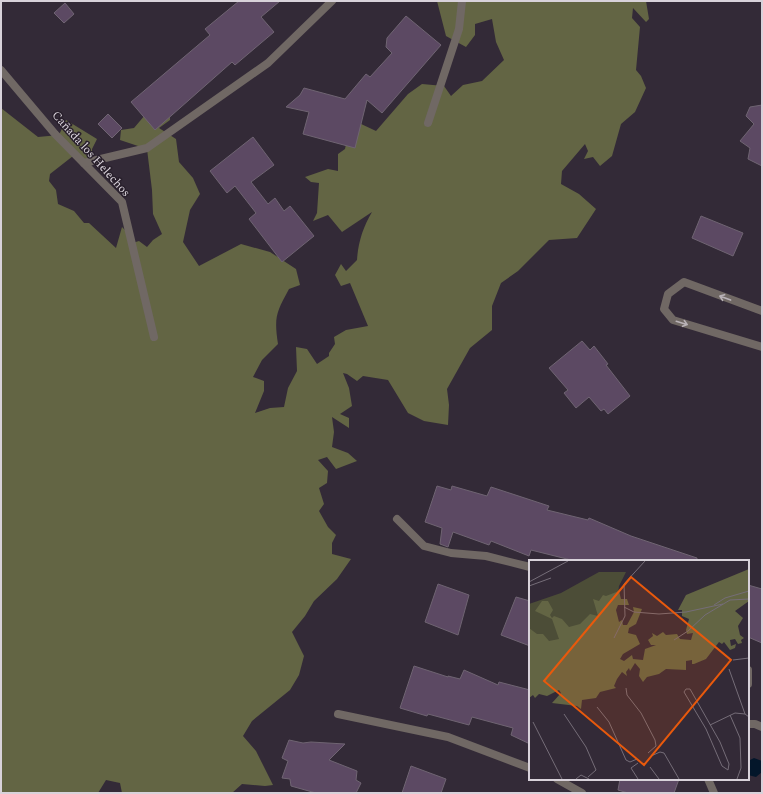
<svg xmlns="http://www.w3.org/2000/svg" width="763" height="794" font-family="Spectral,serif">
  <rect width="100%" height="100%" fill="#332a37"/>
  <path fill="#636544" d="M437 1H646L649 19 646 22 633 8 632 18 640 27 636 70 641 76 646 88 635 112 621 124 612 156 600 166 593 157 584 159 588 151 585 144 562 171 561 184 579 194 596 209 577 238 549 240 518 271 501 283 492 306V330L470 348 447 389 449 405 448 425 424 421 408 413 388 380 363 376 357 381 347 374 343 373 349 388 352 406 340 414 349 418V428L332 417 334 432 332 447 348 453 357 461 336 469 327 457 318 460 328 471 327 483 319 488 324 504 319 511 328 527 336 535 332 543V554L351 559 337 579 314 601 305 616 292 632 304 656 299 675 290 690 252 721 243 736 256 751 273 785 265 786 242 784 232 793H122L120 783 106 780 98 793H1V108L38 137 59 135 66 120 97 139 92 149V165L73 156 50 174 49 181 56 190 58 204 74 211 84 223H89L116 248 122 227 127 232 129 244 139 241 147 247 153 240 162 234 153 214 152 190 147 149 120 140 121 130 134 128 162 95 170 102V120L159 128 176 139 179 162 193 178 200 194 190 210 183 242 199 266 241 244 270 252 296 269 300 285 289 289C276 313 274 317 278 344L262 360 253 377 264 381V391L255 413 270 408 284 407 288 388 297 371 296 347 307 349 317 364 329 356V353L335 344 334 337 346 330 368 326 350 283 341 286 335 275 341 264 346 271 357 260C358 243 363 227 372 212L342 232 328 215 313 221 317 213 319 183 311 182 305 177 328 169 338 171V154L345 149 349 130 359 123 376 131 408 94 422 84 444 86 451 96 463 85 482 81 504 60 496 42 492 19 475 24V35L466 47 446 36Z"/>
  <path fill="#03162a" d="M754 758 762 761V772L756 777 748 775V761Z"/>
  <g fill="#5c4963" stroke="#6f6472">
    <path d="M239 1H280L261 17 274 32 235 65 232 62 155 130 131 102 210 35 205 29Z"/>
    <path d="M65 3 74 14 64 23 54 13Z"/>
    <path d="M406 16 441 45 382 113 367 100 355 148 303 134 309 112 286 107 300 95 304 88 345 99 366 74 370 77 392 53 386 47 387 38Z"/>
    <path d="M762 105V166L748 159 750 148 740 141 754 124 746 116 750 107Z"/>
    <path d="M108 114 122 128 112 138 98 124Z"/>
    <path d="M253 137 274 165 251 182 268 204 275 198 284 211 290 206 314 236 282 262 249 219 256 213 235 186 227 193 210 171Z"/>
    <path d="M701 216 743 233 733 256 692 238Z"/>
    <path d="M582 341 590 350 594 346 608 364 606 365 630 396 608 414 604 409 601 411 589 397 576 408 564 393 568 390 549 368Z"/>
    <path d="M437 486 451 490 452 486 487 496 491 487 549 506 547 510 588 520 589 518 631 536 697 558V561H575L531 550 529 556 491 541 489 545 453 532 448 547 440 544 442 528 425 522Z"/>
    <path d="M438 584 469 595 458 635 425 622Z"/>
    <path d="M748 585 762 589V643L748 637Z"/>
    <path d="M516 597 530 601V646L501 635Z"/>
    <path d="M414 666 448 677V676L460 679 464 670 498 685 499 682 530 690V744L511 735 513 728 472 717 469 725 428 714 427 716 400 708Z"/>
    <path d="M289 740 303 743 311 742 345 744 329 760 357 771 356 780 361 783 356 793H316L291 786 290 779 282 778 288 761 282 758Z"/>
    <path d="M411 766 446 779 441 793H402Z"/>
    <path d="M620 779H679L674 793H628L618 790Z"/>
  </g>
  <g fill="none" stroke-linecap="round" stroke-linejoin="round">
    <g stroke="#706864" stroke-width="8">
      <path d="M1 70 55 134 122 202 154 337"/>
      <path d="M428 123 459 29 462 1"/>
      <path d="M84 163 147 148 268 63 332 1"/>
      <path d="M762 311 684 282 668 294 664 309 673 320 762 347"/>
      <path d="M397 519 424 546 451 553 486 556 530 567"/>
      <path d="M748 670V684"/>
      <path d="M338 714 448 737 530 768"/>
      <path d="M748 724H755L762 727"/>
      <path d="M557 779 582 793"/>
      <path d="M708 779 714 793"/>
    </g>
  </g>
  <defs><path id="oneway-shaft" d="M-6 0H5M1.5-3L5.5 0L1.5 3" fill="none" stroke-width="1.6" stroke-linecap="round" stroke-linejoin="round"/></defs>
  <g stroke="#b9b2b7">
    <use href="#oneway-shaft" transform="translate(725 298) rotate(-160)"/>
    <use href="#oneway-shaft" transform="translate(682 323) rotate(17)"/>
  </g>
  <g text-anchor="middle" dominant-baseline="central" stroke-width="3" stroke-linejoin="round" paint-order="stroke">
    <g font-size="12" fill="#d8d2da" stroke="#29202c">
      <text transform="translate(91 154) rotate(48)">Cañada los Helechos</text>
    </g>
  </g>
  <g transform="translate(529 560)">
    <rect width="220" height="220" fill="#332a37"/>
    <path d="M70 12H97L90 26 86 55 0 101V44L32 33Z" fill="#4c4d37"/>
    <path d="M220 9V41L206 51 214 58 209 66 211 75 215 78 212 80 213 83 209 84 206 79 201 80 202 86 207 84 206 88 201 90 195 82 193 84 190 82 177 99 165 104H163V100L157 101V110L137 109 130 114 118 117 114 122 110 116 111 109 106 103 101 111 100 108 97 112 98 116 93 112 88 119 85 126 87 128 71 132 67 138 53 140 52 149 48 146 23 143 32 133 30 130 18 136 10 134 6 138 4 135 0 138V68L8 74H14L20 81 30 79 23 59 6 51 13 41H19L24 50 21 55 23 58 25 56 33 59 40 67 51 64 61 54 69 56 64 39 70 41 74 35 77 36 90 31 92 39H98L100 45H89L87 50 90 62 93 60 94 65H98L105 52 104 47 113 49 107 64 100 68 99 73 107 75 111 84 94 94 91 99 95 101 103 95 104 99 114 100 116 89 127 85H122L119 80 124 76 123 73 128 76 134 72 137 75 148 74 151 79 162 80 164 73 158 74 157 70 160 59 153 56V50H149L157 35Z" fill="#636544"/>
    <path fill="none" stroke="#756d78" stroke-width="1" d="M0 22 39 1M0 26 22 18M185 45 196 38 220 31M95 47 105 52 130 54 157 52 194 44M85 78 96 56 95 24 116 1M145 80 159 71 176 55 201 40 220 39M204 100 220 98M200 109 216 154M97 128 98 135 112 153 126 180 127 186 119 193M157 129H161L191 182 200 204 199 210 193 206 177 169 155 132ZM68 147 80 162 97 200 101 202 108 199M35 154 57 187 67 210 59 217M201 155 211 178 212 208 208 219M4 162 33 219M181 165 206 153 216 154 220 157M122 196 131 192 135 193 150 219M121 207 130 219M47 219 52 215 60 219M109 219 102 208 109 203"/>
    <path fill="#e8590c" fill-opacity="0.15" stroke="#e8590c" stroke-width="2" d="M102 17 202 100 115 205 15 121Z"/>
    <rect width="220" height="220" fill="none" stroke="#d8d2da" stroke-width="2"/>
  </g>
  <rect width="763" height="794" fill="none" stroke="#d8d2da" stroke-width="4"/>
</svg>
